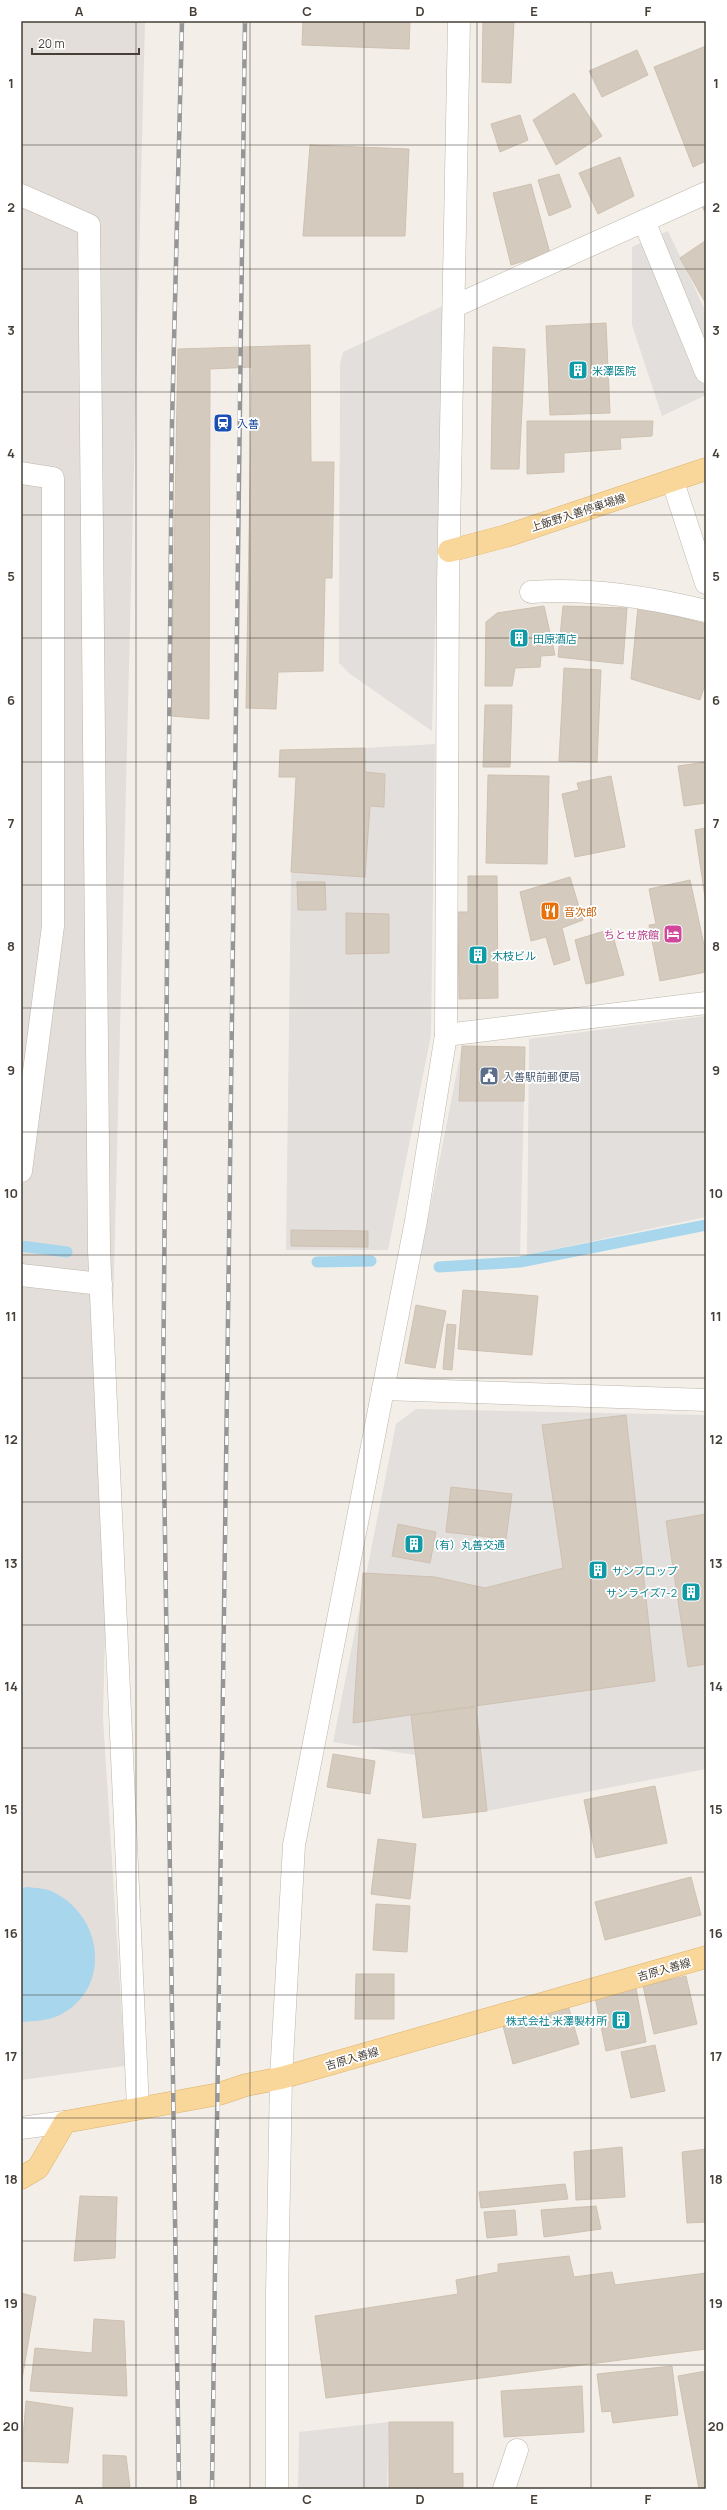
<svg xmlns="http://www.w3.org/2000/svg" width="727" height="2510" font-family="Manrope,'Noto Sans JP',sans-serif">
  <rect width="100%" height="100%" fill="#f3efe8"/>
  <path fill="#e3ded9" d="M21 21H145L103 1718 125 2066 21 2080Z"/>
  <g fill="#e2dfdc">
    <path d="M668 231 706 312V395L662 416 632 325V247Z"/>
    <path d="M445 305 432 731 350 674 339 663 340 364 343 352Z"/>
    <path d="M435 744 431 1035 388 1250H286L291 872 365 877 370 806 384 807 385 774 365 772V748Z"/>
    <path d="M706 1016V1217L527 1255 529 1039Z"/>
    <path d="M462 1046 459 1101H524L520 1254H421Z"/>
    <path d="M416 1409 706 1415V1514L666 1521 688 1667 706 1664V1769L487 1811 423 1818 415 1755 333 1742 396 1424Z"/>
    <path d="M389 2422 387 2489H298L299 2432Z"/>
  </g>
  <path fill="#a7d6ed" d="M27 1887C35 1888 44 1888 51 1891 103 1914 113 1988 60 2015 47 2021 35 2021 21 2022V1888Z"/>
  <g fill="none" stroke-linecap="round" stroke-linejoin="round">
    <g stroke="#a7d6ed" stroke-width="11">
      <path d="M21 1246 67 1252"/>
      <path d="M317 1262 371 1261"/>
      <path d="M439 1267 520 1262 706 1225"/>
    </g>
  </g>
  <g fill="#d4cabe" stroke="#cfc1b1">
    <path d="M303 21H410L409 49 302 45Z"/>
    <path d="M483 21H514L511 83 482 82Z"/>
    <path d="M706 46V161L693 167 654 67Z"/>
    <path d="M637 50 648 75 602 97 589 71Z"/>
    <path d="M574 93 602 136 556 165 533 120Z"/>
    <path d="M520 115 528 140 500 152 491 124Z"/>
    <path d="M310 145 409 149 405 236H303Z"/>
    <path d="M620 157 634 196 598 214 579 173Z"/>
    <path d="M559 174 571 207 549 216 538 180Z"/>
    <path d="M531 184 550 253 511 265 493 193Z"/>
    <path d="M706 204V214L702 206Z"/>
    <path d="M705 241 706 242V304L680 258Z"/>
    <path d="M606 323 610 413 550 415 546 326Z"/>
    <path d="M310 345 311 462H334L332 578H325L323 671 278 672 276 709 246 708 252 367 210 369 209 719 171 716 178 349Z"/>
    <path d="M493 347 525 349 519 469H491Z"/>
    <path d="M527 421H653L652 436 620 438 621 449 564 453V472L527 474Z"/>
    <path d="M544 606 555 655 541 656 540 667 515 668 512 686H485L486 622 497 613Z"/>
    <path d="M563 606 627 608 623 664 558 657Z"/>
    <path d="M638 606 706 624V681L700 700 631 679Z"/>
    <path d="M564 668 601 670 597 762 559 761Z"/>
    <path d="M485 705H512L510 767H483Z"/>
    <path d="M365 748V772L385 774 384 807 370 806 365 877 291 872 296 777H279L280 750Z"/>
    <path d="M706 762V803L684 806 678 766Z"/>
    <path d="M488 775 549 776 547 864 486 863Z"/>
    <path d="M611 776 625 847 575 857 562 794 579 790 577 783Z"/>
    <path d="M706 828V904L695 830Z"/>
    <path d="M468 876H497L498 998 459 999 458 912H468Z"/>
    <path d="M570 877 583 920 562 928 570 960 554 965 546 937 531 941 520 892Z"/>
    <path d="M690 880 706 954V972L660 981 649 925 656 924 649 889Z"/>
    <path d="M297 882H325L326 910H298Z"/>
    <path d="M346 913 389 914V953L346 954Z"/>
    <path d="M611 929 624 975 586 984 575 940Z"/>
    <path d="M462 1046 525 1047 524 1101H459Z"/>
    <path d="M291 1230 368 1231V1247L291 1246Z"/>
    <path d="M463 1290 538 1296 532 1355 458 1349Z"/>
    <path d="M416 1305 446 1311 435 1368 405 1363Z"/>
    <path d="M447 1324 456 1325 452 1370 443 1369Z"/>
    <path d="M626 1415 655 1681 353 1723 363 1573 435 1577 485 1588 563 1568 542 1425Z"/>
    <path d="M451 1487 512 1494 506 1539 446 1532Z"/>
    <path d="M706 1514V1664L688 1667 666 1521Z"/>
    <path d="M398 1524 436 1532 430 1563 392 1556Z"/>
    <path d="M476 1707 487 1811 423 1818 411 1715Z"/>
    <path d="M333 1754 375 1761 370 1794 327 1787Z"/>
    <path d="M655 1786 667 1843 596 1858 584 1800Z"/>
    <path d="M378 1839 416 1844 410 1899 371 1894Z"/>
    <path d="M691 1877 701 1915 605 1940 595 1902Z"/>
    <path d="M376 1904 410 1906 407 1952 373 1950Z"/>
    <path d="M356 1974H394V2019H355Z"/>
    <path d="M686 1976 697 2024 654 2034 643 1986Z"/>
    <path d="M636 1988 646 2042 606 2051 595 1997Z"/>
    <path d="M568 2005 579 2044 513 2064 502 2022Z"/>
    <path d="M655 2045 665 2091 631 2098 621 2052Z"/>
    <path d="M706 2079V2222L687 2223 682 2152 706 2149Z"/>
    <path d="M622 2147 625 2197 576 2200 574 2152Z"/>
    <path d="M565 2184 568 2199 481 2208 479 2192Z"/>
    <path d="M80 2196 117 2197 115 2258 74 2261Z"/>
    <path d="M596 2206 601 2229 544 2237 541 2210Z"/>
    <path d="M515 2210 517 2235 487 2238 484 2212Z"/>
    <path d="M569 2256 574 2277 612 2272 615 2285 706 2273V2349L326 2398 315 2316 458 2294 456 2280 498 2272V2264Z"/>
    <path d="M21 2293 36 2297 21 2385Z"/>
    <path d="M94 2319 124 2321 127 2396 30 2391 35 2348 92 2353Z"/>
    <path d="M672 2366 678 2415 613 2423 611 2411 602 2412 597 2374Z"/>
    <path d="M706 2371V2489H699L678 2376Z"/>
    <path d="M582 2386 584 2432 504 2437 501 2391Z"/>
    <path d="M26 2401 73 2408 68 2463 21 2461Z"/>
    <path d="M389 2422H453V2474L463 2473V2489H389Z"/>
    <path d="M103 2455 126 2456 130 2487 103 2489Z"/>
  </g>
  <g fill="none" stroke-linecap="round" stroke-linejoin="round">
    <defs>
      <g id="minor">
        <path d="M21 195 89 225 99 1250 138 2108"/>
        <path d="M644 221 706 372"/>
        <path d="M455 306 706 193"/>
        <path d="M21 473 53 478V926L21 1171"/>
        <path d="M673 482 706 583"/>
        <path d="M531 592C591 588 648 597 706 611"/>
        <path d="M446 1035 706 1003"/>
        <path d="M21 1275 101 1284"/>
        <path d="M383 1389 706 1400"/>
        <path d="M21 2128 65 2122"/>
        <path d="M277 2489V2294L281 2078 294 1845 416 1221 446 1035 448 584 459 21"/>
        <path d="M504 2489 517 2450"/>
      </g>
      <g id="major">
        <path d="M449 551 506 536 706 469"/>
        <path d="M21 2178 38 2168 65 2122 219 2094 246 2085 281 2078 706 1957"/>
      </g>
    </defs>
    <use href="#minor" stroke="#beb6ab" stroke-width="23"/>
    <use href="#major" stroke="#deb26b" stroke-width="23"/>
    <use href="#minor" stroke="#fff" stroke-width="22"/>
    <use href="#major" stroke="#f9d79b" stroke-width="22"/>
    <defs>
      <g id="rail">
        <path d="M179 2489 163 1399 172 423 182 21"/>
        <path d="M212 2489C226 1666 232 844 245 21"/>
      </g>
    </defs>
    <use href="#rail" stroke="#969696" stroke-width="4.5"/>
    <use href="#rail" stroke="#fff" stroke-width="3" stroke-dasharray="9" stroke-linecap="butt"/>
  </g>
  <path fill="none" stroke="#463f37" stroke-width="1" stroke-opacity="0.55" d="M136 21V2489M250 21V2489M364 21V2489M477 21V2489M591 21V2489M21 145H706M21 269H706M21 392H706M21 515H706M21 638H706M21 762H706M21 885H706M21 1008H706M21 1132H706M21 1255H706M21 1378H706M21 1502H706M21 1625H706M21 1748H706M21 1872H706M21 1995H706M21 2118H706M21 2241H706M21 2365H706"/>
  <defs>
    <symbol id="building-square" viewBox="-11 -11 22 22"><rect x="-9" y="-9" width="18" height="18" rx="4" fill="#0f9aa8" stroke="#fff"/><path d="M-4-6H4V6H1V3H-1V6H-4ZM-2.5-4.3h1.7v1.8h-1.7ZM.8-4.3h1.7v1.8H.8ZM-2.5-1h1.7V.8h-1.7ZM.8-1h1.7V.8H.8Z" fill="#fff"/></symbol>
    <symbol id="station-square" viewBox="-11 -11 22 22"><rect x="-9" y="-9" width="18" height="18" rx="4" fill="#1a4fb4" stroke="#fff"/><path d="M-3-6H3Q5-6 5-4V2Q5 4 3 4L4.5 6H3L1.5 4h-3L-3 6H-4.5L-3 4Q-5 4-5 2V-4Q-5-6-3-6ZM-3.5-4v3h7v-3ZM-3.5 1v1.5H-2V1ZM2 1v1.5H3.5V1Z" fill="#fff"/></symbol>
    <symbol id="restaurant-square" viewBox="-11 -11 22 22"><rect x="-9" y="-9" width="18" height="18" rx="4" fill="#e8710a" stroke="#fff"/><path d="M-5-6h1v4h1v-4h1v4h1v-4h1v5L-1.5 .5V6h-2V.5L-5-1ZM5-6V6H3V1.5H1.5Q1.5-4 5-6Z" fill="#fff"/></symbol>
    <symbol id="hotel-square" viewBox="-11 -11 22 22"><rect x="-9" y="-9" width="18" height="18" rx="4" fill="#d1479c" stroke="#fff"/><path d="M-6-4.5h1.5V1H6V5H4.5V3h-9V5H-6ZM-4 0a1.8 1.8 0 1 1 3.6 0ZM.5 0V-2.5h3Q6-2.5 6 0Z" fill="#fff"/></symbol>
    <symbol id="civic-square" viewBox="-11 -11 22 22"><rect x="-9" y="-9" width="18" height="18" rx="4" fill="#5c6f8a" stroke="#fff"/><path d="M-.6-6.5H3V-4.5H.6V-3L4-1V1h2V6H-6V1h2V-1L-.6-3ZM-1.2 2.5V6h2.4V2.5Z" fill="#fff"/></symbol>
  </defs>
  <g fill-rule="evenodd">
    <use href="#building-square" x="567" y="359" width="22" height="22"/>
    <use href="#station-square" x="212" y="412" width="22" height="22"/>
    <use href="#building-square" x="508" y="627" width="22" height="22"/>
    <use href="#restaurant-square" x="539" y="900" width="22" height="22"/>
    <use href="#hotel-square" x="662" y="923" width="22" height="22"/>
    <use href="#building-square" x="467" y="944" width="22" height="22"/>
    <use href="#civic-square" x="478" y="1065" width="22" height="22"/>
    <use href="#building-square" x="403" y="1533" width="22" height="22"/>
    <use href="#building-square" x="587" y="1559" width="22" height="22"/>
    <use href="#building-square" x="680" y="1581" width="22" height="22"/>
    <use href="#building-square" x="610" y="2009" width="22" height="22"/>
  </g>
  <g text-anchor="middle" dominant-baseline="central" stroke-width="3.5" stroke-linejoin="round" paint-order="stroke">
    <g font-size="11" fill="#0d838f" stroke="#fff" text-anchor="start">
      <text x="592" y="370">米澤医院</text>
      <text x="533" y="638">田原酒店</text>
      <text x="492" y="955">木枝ビル</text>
      <text x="428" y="1544">（有）丸善交通</text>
      <text x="612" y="1570">サンプロップ</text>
      <text x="677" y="1592" text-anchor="end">サンライズ7-2</text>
      <text x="607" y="2020" text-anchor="end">株式会社 米澤製材所</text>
    </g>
    <g font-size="11" fill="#164399" stroke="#fff" text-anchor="start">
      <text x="237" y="423">入善</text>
    </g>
    <g font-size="11" fill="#463f37" stroke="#fff">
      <text transform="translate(578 512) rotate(-18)">上飯野入善停車場線</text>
      <text transform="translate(664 1969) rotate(-16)">吉原入善線</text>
      <text transform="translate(352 2058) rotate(-16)">吉原入善線</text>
    </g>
    <g font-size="11" fill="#c56008" stroke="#fff" text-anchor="start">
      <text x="564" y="911">音次郎</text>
    </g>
    <g font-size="11" fill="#b23c85" stroke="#fff" text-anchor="end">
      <text x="659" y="934">ちとせ旅館</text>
    </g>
    <g font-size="11" fill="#4e5e75" stroke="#fff" text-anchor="start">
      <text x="503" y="1076">入善駅前郵便局</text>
    </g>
  </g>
  <rect width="727" height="2510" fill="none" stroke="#ffffff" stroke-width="44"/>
  <path d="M32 48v6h107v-6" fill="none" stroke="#463f37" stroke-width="2"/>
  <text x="38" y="48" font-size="12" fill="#463f37" stroke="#ffffff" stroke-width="3" paint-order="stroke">20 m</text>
  <rect x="22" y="22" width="683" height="2466" fill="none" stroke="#463f37" stroke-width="1.5"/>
  <g font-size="13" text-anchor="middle" font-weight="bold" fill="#463f37">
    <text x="79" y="16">A</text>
    <text x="193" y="16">B</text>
    <text x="307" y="16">C</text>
    <text x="420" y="16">D</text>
    <text x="534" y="16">E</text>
    <text x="648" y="16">F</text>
    <text x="11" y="88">1</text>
    <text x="716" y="88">1</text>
    <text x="11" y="212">2</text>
    <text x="716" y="212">2</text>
    <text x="11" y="335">3</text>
    <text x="716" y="335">3</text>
    <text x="11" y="458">4</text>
    <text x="716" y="458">4</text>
    <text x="11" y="581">5</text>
    <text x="716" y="581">5</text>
    <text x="11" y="705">6</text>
    <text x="716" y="705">6</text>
    <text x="11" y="828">7</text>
    <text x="716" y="828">7</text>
    <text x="11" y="951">8</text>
    <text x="716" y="951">8</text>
    <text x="11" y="1075">9</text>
    <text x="716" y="1075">9</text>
    <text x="11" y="1198">10</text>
    <text x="716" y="1198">10</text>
    <text x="11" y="1321">11</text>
    <text x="716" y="1321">11</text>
    <text x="11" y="1444">12</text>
    <text x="716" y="1444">12</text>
    <text x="11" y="1568">13</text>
    <text x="716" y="1568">13</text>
    <text x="11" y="1691">14</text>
    <text x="716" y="1691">14</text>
    <text x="11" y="1814">15</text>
    <text x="716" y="1814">15</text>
    <text x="11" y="1938">16</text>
    <text x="716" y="1938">16</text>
    <text x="11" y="2061">17</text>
    <text x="716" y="2061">17</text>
    <text x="11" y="2184">18</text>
    <text x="716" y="2184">18</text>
    <text x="11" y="2308">19</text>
    <text x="716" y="2308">19</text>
    <text x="11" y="2431">20</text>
    <text x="716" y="2431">20</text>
    <text x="79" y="2504">A</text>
    <text x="193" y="2504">B</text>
    <text x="307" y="2504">C</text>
    <text x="420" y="2504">D</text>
    <text x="534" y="2504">E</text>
    <text x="648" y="2504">F</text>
  </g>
</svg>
